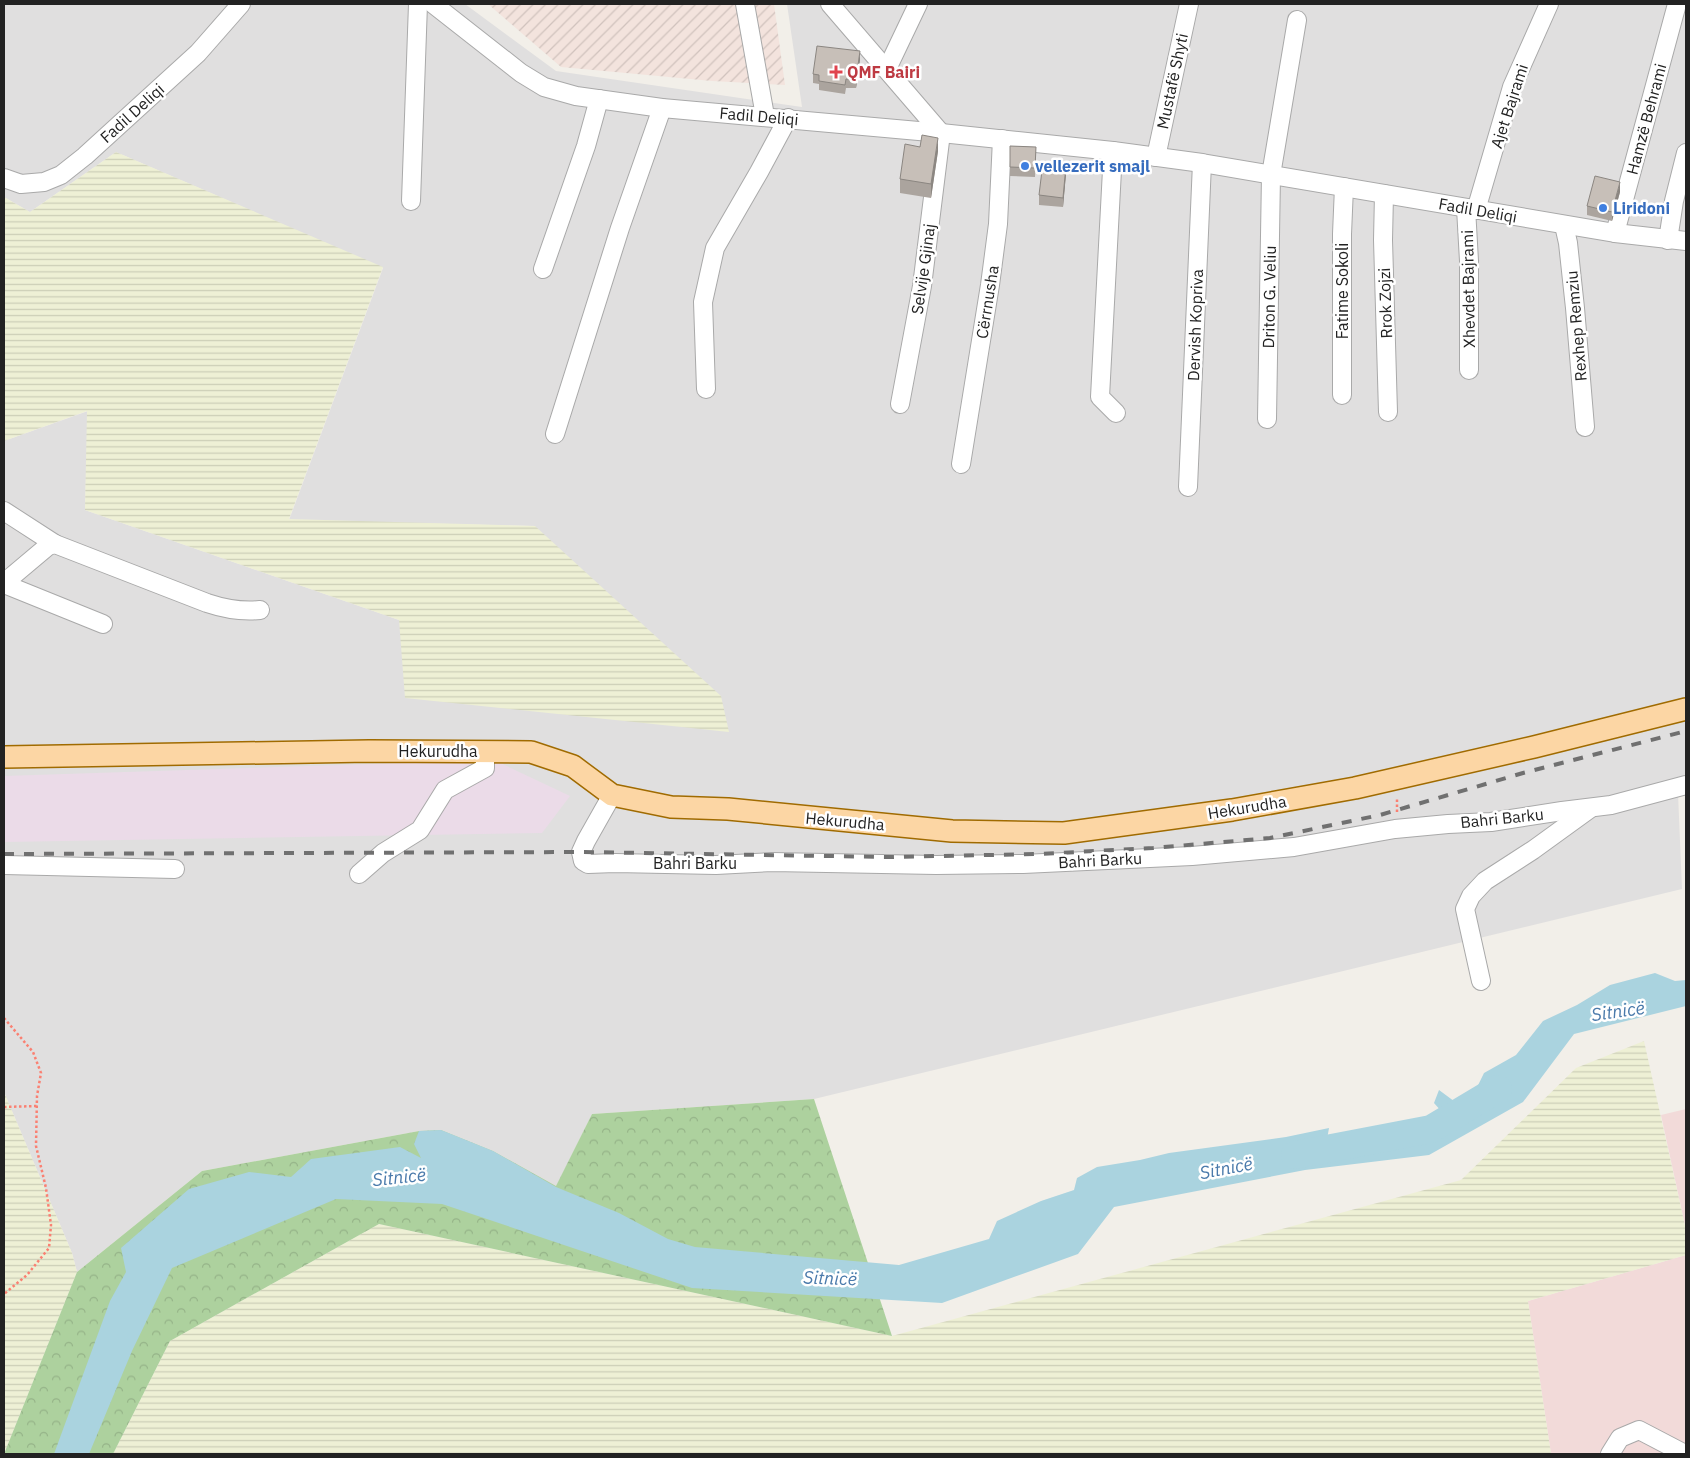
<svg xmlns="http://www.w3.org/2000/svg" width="1690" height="1458" font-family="'IBM Plex Sans',sans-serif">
  <defs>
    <pattern id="military-furrows" width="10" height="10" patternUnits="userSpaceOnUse" patternTransform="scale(1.25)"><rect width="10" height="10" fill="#f3e3dd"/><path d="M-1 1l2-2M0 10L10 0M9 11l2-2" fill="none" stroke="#d0c2bd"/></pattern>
    <pattern id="farmland-rules" width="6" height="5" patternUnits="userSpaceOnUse" patternTransform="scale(1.25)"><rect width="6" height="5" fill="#eef0d5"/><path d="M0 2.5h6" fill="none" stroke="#ccceb7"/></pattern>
    <pattern id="forest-crowns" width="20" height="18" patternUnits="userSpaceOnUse" patternTransform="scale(1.25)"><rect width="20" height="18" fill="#add19e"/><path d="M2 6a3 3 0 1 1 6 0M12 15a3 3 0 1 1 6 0" fill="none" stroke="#95b388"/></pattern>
  </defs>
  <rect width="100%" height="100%" fill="#f2efe9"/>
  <path fill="#e0dfdf" d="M4 4H465L556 71 802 107 787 4H1686V790L1678 793 1682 889 814 1099 592 1114 556 1187 493 1151 441 1130 419 1131 202 1171 77 1272 72 1253 4 1092V441L88 411 85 510 399 620 535 526 289 520 383 268 116 152 30 212 4 197Z"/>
  <g fill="#f2dad9">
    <path d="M1686 1109V1230L1661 1115Z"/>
    <path d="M1686 1255V1454H1551L1528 1301Z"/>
  </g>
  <path fill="#ebdbe8" d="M494 760 570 796 542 833 4 842V776Z"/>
  <path fill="url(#military-furrows)" d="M488 4H774L785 85 712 81 561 67Z"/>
  <g fill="url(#farmland-rules)">
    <path d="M116 152 383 267 289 519 535 526 721 696 729 732 405 698 399 620 85 510 87 411 4 441V197L30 212Z"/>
    <path d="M1644 1041 1686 1230V1255L1528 1301 1551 1454H113L170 1341 379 1224 892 1336 1461 1180 1576 1068Z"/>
    <path d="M4 1092 72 1253 77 1272 4 1454Z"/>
  </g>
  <path fill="url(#forest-crowns)" d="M814 1099 892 1336 379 1224 170 1341 113 1454H4L77 1272 202 1171 419 1131 441 1130 493 1151 556 1186 592 1114Z"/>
  <path fill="#aad3df" d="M1655 973 1675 981 1686 980V1006L1574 1034 1523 1102 1429 1155 1305 1170 1114 1207 1078 1254 942 1303 692 1288 442 1204 336 1199 172 1268 132 1351 89 1454H54L110 1301 126 1272 121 1248 189 1189 249 1172 291 1177 311 1159 400 1147 421 1158 414 1144 419 1131 441 1130 493 1151 556 1187 619 1213 668 1239 695 1247 899 1265 989 1239 997 1221 1041 1201 1074 1190 1077 1178 1097 1167 1140 1160 1169 1153 1286 1137 1329 1128 1326 1145 1346 1155 1378 1144 1380 1125 1414 1128 1442 1112 1434 1103 1439 1090 1466 1110 1484 1073 1516 1055 1543 1021 1577 1005 1610 985Z"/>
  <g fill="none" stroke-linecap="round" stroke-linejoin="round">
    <path stroke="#aad3df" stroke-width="28" d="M1295 1155 1431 1129 1498 1089"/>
    <defs>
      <g id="minor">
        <path d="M433 4 521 73 544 87 576 96 662 108 941 133 1113 151 1202 163 1615 233 1686 241"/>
        <path d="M745 4 765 116"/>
        <path d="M830 4 941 133"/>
        <path d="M887 69 918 4"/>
        <path d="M1113 151 1100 397 1116 413"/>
        <path d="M1156 157 1189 4"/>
        <path d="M4 178 21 184 44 182 61 175 85 156 198 53 241 4"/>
        <path d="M1384 194 1383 240 1388 412"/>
        <path d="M411 201 418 4"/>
        <path d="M1466 208 1469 261V370"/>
        <path d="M1476 210 1512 87 1549 4"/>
        <path d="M1564 225 1568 243 1575 308 1585 427"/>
        <path d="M1615 233 1677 4"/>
        <path d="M1668 240 1674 201 1686 153"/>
        <path d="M543 269 586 146 599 99"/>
        <path d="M706 389 703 302 715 248 759 172 788 118"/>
        <path d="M1342 395V234L1344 187"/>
        <path d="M900 404 922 286 941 133"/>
        <path d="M1267 419 1271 175 1297 20"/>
        <path d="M555 434 620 228 662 108"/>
        <path d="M961 464 990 285 998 224 1002 139"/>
        <path d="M1188 487 1202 163"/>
        <path d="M4 511 55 544"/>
        <path d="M4 583 48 546 55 544 207 603C225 609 241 612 260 610"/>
        <path d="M4 584 103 624"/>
        <path d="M612 795 586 841 581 852 583 861 588 864 615 863 716 865 772 862 936 865 1023 864 1192 856 1294 847 1395 829 1448 824 1491 822 1562 811 1611 805 1686 785"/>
        <path d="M4 865 175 869"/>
        <path d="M359 874 383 853 420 830 445 790 485 768V751"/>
        <path d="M1481 981 1465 909 1471 896 1485 881 1533 850 1591 808"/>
        <path d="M1610 1454 1620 1438 1639 1430 1685 1454"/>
      </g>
      <path id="major" d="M4 757 369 751 531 752 573 766 612 795 671 807 728 809 952 831 1064 833 1232 810 1355 788 1534 747 1686 709"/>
    </defs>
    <use href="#minor" stroke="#a9a9a9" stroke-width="20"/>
    <use href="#major" stroke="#a06b00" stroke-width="24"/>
    <g stroke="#fa8072" stroke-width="2.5" stroke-dasharray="2.5 2.5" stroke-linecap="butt">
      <path d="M1397 812V798"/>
      <path d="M4 1018 33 1052 41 1073 37 1096 36 1146 46 1188 51 1225 49 1248 27 1275 4 1294"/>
      <path d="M4 1107 37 1106"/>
    </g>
    <use href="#minor" stroke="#fff" stroke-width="18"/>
    <use href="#major" stroke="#fcd6a4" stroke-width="21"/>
    <path stroke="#707070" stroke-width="4" stroke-dasharray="10 10" stroke-linecap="butt" d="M4 854 581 852 888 857 1038 854 1153 848 1270 838 1380 815 1523 773 1686 731"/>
  </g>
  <g fill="#aba49e">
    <path d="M860 60 856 88H846L845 94 819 90V84L813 83V74Z"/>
    <path d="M1010 146 1036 147 1035 177 1010 176Z"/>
    <path d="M920 147 938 151 931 198 900 193V179Z"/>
    <path d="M1066 174 1063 207 1039 205V195Z"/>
    <path d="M1620 192 1612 221 1587 215V206Z"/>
  </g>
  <g fill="#8b8681">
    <path d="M860 51V60L856 88V79Z"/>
    <path d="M938 138V151L931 198V184Z"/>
    <path d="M1066 165V174L1063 207V198Z"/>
    <path d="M1620 182V192L1612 221V212Z"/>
  </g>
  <g fill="#c7bfb8" stroke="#8b8681">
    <path d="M817 46 860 51 856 79H846L845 85 819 81V75L813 74Z"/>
    <path d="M922 135 938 138 931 184 900 179 905 144 920 147Z"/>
    <path d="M1010 146 1036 147 1035 168 1010 167Z"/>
    <path d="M1043 162 1066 165 1063 198 1039 195Z"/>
    <path d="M1595 176 1620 182 1612 212 1587 206Z"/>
  </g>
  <path fill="#e0444e" stroke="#fff" stroke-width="2" d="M833.5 64.5h5v5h5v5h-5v5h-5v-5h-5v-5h5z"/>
  <g fill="#3f7fe0" stroke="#fff" stroke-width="2">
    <circle cx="1025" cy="166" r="5"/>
    <circle cx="1603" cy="208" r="5"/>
  </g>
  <g text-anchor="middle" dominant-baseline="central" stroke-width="5" stroke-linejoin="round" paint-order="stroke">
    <g font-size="16" font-weight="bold" fill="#be3a42" stroke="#fff" text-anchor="start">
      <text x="847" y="72">QMF Bairi</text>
    </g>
    <g font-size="16" fill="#222" stroke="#fff">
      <text transform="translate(1172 81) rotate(-78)">Mustafë Shyti</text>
      <text transform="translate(1509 106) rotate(-72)">Ajet Bajrami</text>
      <text transform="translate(132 113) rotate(-42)">Fadil Deliqi</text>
      <text transform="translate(759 116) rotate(5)">Fadil Deliqi</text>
      <text transform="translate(1646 119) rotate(-75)">Hamzë Behrami</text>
      <text transform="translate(1478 210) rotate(10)">Fadil Deliqi</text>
      <text transform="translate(923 269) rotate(-82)">Selvije Gjinaj</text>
      <text transform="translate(1468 289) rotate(-91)">Xhevdet Bajrami</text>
      <text transform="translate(1342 291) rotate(-90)">Fatime Sokoli</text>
      <text transform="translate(1269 297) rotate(-89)">Driton G. Veliu</text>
      <text transform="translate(987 302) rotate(-81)">Cërrnusha</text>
      <text transform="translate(1385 303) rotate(-92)">Rrok Zojzi</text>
      <text transform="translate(1195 325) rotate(-88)">Dervish Kopriva</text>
      <text transform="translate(1576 326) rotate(-95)">Rexhep Remziu</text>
      <text x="438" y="751">Hekurudha</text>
      <text transform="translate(1247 807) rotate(-9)">Hekurudha</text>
      <text transform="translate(1502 818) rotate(-6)">Bahri Barku</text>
      <text transform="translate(845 821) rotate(5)">Hekurudha</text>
      <text transform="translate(1100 860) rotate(-3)">Bahri Barku</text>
      <text x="695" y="863">Bahri Barku</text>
    </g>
    <g font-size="16" font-weight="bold" fill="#366cbe" stroke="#fff" text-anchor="start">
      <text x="1035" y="166">vellezerit smajl</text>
      <text x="1613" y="208">Liridoni</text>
    </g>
    <g font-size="18" font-style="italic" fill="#4a7aab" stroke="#fff">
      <text transform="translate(1618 1011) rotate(-8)">Sitnicë</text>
      <text transform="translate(1226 1168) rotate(-11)">Sitnicë</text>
      <text transform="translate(399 1177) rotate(-6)">Sitnicë</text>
      <text transform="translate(830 1278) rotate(2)">Sitnicë</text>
    </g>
  </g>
  <rect width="1690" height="1458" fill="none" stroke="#222222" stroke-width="10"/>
</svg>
